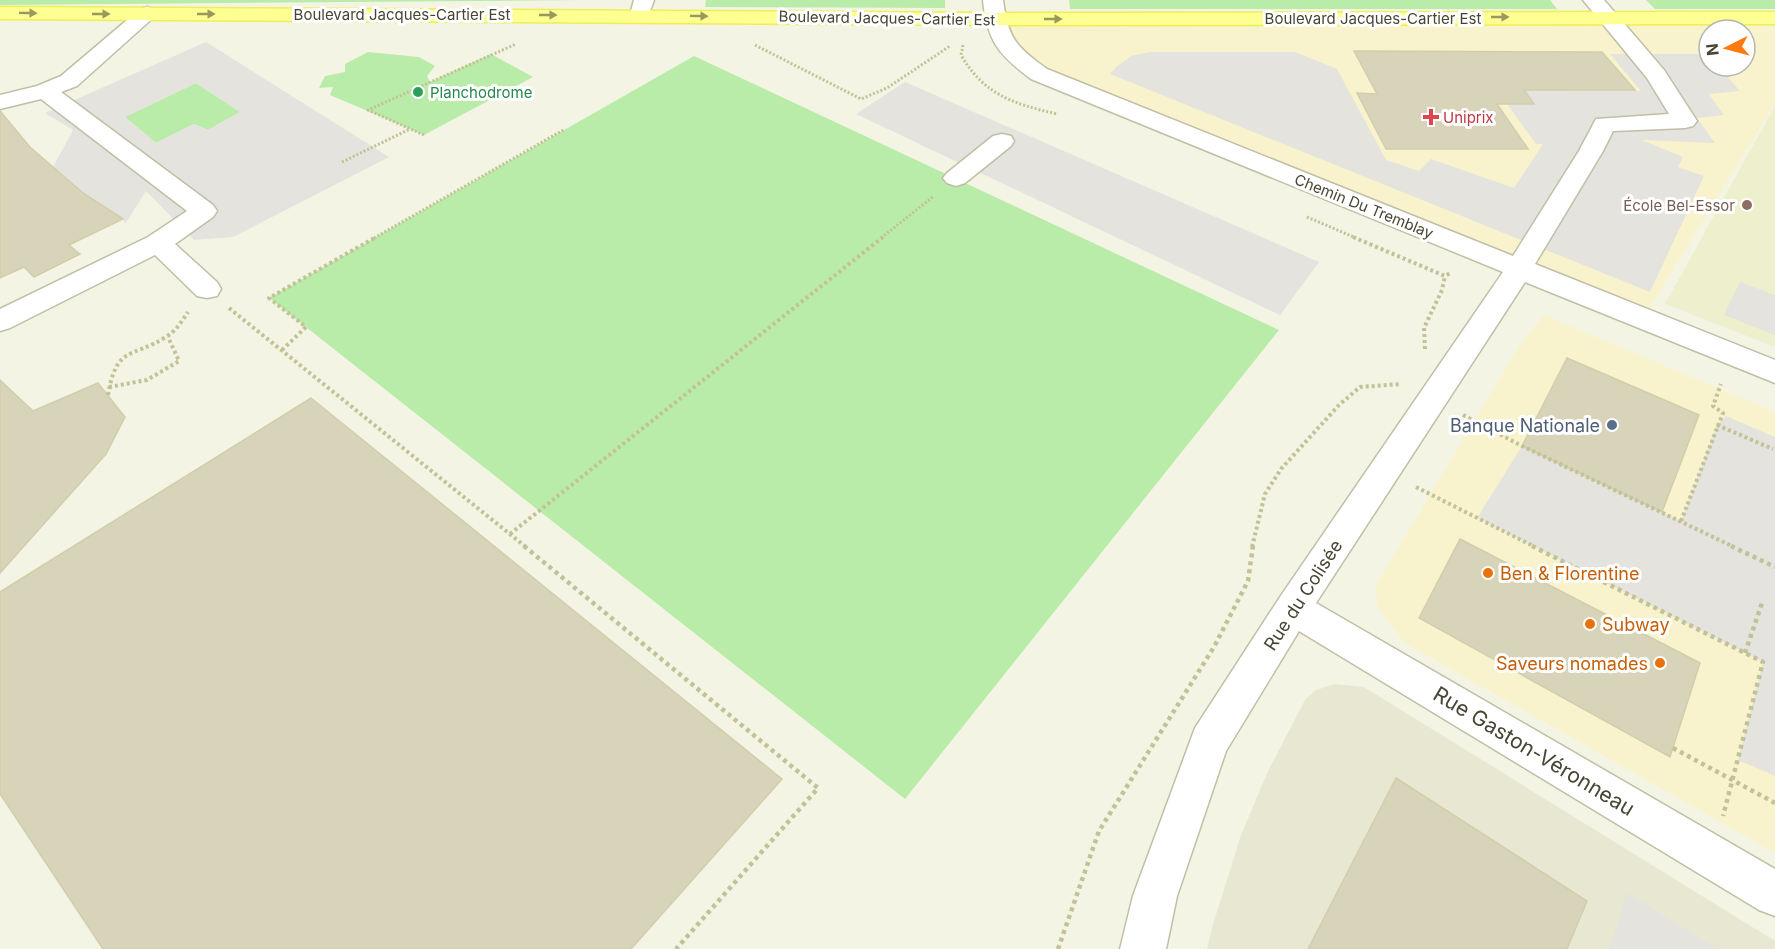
<svg xmlns="http://www.w3.org/2000/svg" width="1775" height="949" font-family="Inter,sans-serif">
  <rect width="100%" height="100%" fill="#f4f4e4"/>
  <path fill="#e8e8d2" d="M1335 684 1364 687 1775 941V949H1207L1214 921 1241 835 1268 771 1305 700 1316 690Z"/>
  <g fill="#f8f3cd" fill-rule="evenodd">
    <path d="M1775 18V103L1643 319 1039 74 995 19ZM1709 30H1745V66H1709Z"/>
    <path d="M1544 315 1775 412V853L1405 643 1378 608 1375 587 1519 346Z"/>
  </g>
  <path fill="#eeefcd" d="M1775 106V347L1665 304Z"/>
  <g fill="#baeca9">
    <path d="M0 0H585L0 5Z"/>
    <path d="M706 0H945V8L705 7Z"/>
    <path d="M1069 0H1550L1557 9H1070Z"/>
    <path d="M1646 0H1775V9H1655Z"/>
    <path d="M368 52 419 57 435 66 427 76 430 82 491 54 533 77 424 135 330 95 333 87 319 88 325 76 345 72V64Z"/>
    <path d="M694 56 1279 330 905 799 269 298Z"/>
    <path d="M196 83 240 112 208 130 194 124 156 143 125 117Z"/>
  </g>
  <g fill="#e4e3dd" fill-rule="evenodd">
    <path d="M206 42 389 157 233 237 194 240 146 191 125 224 123 219 83 193 53 167 73 130 45 113ZM196 83 240 112 208 130 194 124 156 143 125 117Z"/>
    <path d="M1150 52H1295L1337 69 1386 160 1419 171 1431 159 1514 188 1543 144H1536L1507 104H1534L1524 90 1641 91 1610 54H1708L1709 66H1718L1740 91 1709 94 1724 115 1697 118 1715 143 1642 140 1683 157 1678 167 1704 176 1650 292 1110 74 1116 67 1131 56Z"/>
    <path d="M905 82 1319 262 1280 315 856 114Z"/>
    <path d="M1740 282 1775 295V335L1724 315Z"/>
    <path d="M1726 416 1775 437V776L1738 760 1763 662 1477 518 1522 446 1681 521 1717 425Z"/>
    <path d="M1627 893 1718 949H1610Z"/>
  </g>
  <g fill="#d7d4b9" stroke="#d2ceab" stroke-width="1.5">
    <path d="M1354 51 1602 52 1635 90H1524L1534 104H1497L1528 149H1386L1357 93 1377 94Z"/>
    <path d="M0 111 30 147 53 167 83 193 123 219 69 245 80 254 34 277 24 267 0 278Z"/>
    <path d="M1567 358 1699 415 1662 512 1522 446Z"/>
    <path d="M0 380 33 411 98 383 125 417 106 454 0 573Z"/>
    <path d="M311 398 782 779 631 949H103L0 794V592Z"/>
    <path d="M1460 539 1700 663 1670 757 1419 618Z"/>
    <path d="M1396 778 1587 901 1567 949H1308Z"/>
  </g>
  <g fill="none" stroke-linecap="round" stroke-linejoin="round">
    <defs>
      <g id="minor">
        <path d="M634 0H654L647 19 640 21 633 19 630 15Z"/>
        <path d="M983 0H1003C1008 38 1016 47 1047 69L1513 256 1579 151 1596 119 1669 114 1647 78 1583 0H1604L1664 70 1697 121 1693 126 1685 128 1613 131 1603 151 1535 264 1775 360V383L1525 282 1316 603 1775 869V916L1759 910 1299 631 1226 751 1177 896 1166 949H1120L1133 896 1195 728 1280 597 1503 272 1031 79C999 55 987 41 983 0Z"/>
        <path d="M147 7 154 9 157 13 154 17 77 86 61 92 213 205 217 211 213 217 175 244 217 282 221 289 217 296 207 298 197 296 155 255 10 328 0 331V309L148 237 187 211 41 99 0 109V95L37 86 61 76 140 9Z"/>
        <path d="M1002 134 1011 136 1014 141 1011 146 965 183 956 186 947 183 943 178 947 173 993 136Z"/>
      </g>
      <path id="major" d="M0 7 995 13 1775 12V24L995 25 0 19Z"/>
    </defs>
    <use href="#minor" stroke="#c0bfa6" stroke-width="3"/>
    <use href="#major" stroke="#eeee58" stroke-width="3"/>
    <g stroke="#c3c196" stroke-width="3" stroke-dasharray="2 2" stroke-linecap="butt">
      <path d="M755 45 861 99 887 88 950 46"/>
      <path d="M963 45 961 55C984 95 1014 104 1057 114"/>
      <path d="M424 135 368 110 516 44"/>
      <path d="M342 162 410 129"/>
      <path d="M1307 217 1356 238"/>
      <path d="M374 238 565 129"/>
      <path d="M881 238 934 196"/>
    </g>
    <g stroke="#c3c196" stroke-width="4" stroke-dasharray="3 3" stroke-linecap="butt">
      <path d="M1353 237 1445 276 1452 272"/>
      <path d="M229 308 526 547"/>
      <path d="M1425 349 1424 328 1442 290 1445 276"/>
      <path d="M282 350 306 327 269 298 376 237"/>
      <path d="M109 387 147 380 179 361 168 337"/>
      <path d="M108 395C117 345 130 359 166 337 176 331 182 321 188 312"/>
      <path d="M1463 415 1522 446 1734 547"/>
      <path d="M1717 425 1773 449"/>
      <path d="M1416 487 1535 547"/>
      <path d="M1681 521 1723 413 1713 406 1721 384"/>
      <path d="M510 534 883 237"/>
      <path d="M1252 547 1265 494 1281 469 1339 405 1360 387 1401 384"/>
    </g>
    <g stroke="#c3c196" stroke-width="4.5" stroke-dasharray="4 4" stroke-linecap="butt">
      <path d="M524 546 818 788 676 949"/>
      <path d="M1532 546 1763 662 1723 816"/>
      <path d="M1731 546 1775 567"/>
      <path d="M1745 653 1762 603"/>
      <path d="M1673 748 1775 803"/>
      <path d="M1058 949 1099 831 1214 647 1248 581 1253 546"/>
    </g>
    <use href="#minor" fill="#fff" fill-rule="evenodd"/>
    <use href="#major" fill="#feff92" fill-rule="evenodd"/>
  </g>
  <defs><path id="oneway-solid" d="M-6-.8H1V-3.2L6.5 0L1 3.2V.8H-6Z" transform="scale(1.5)"/></defs>
  <g fill="#99995e">
    <use href="#oneway-solid" transform="translate(28 13) rotate(1)"/>
    <use href="#oneway-solid" transform="translate(101 14)"/>
    <use href="#oneway-solid" transform="translate(206 14)"/>
    <use href="#oneway-solid" transform="translate(548 15)"/>
    <use href="#oneway-solid" transform="translate(699 16) rotate(1)"/>
    <use href="#oneway-solid" transform="translate(1500 17)"/>
    <use href="#oneway-solid" transform="translate(1053 19)"/>
  </g>
  <circle fill="#2e9e5b" stroke="#fff" stroke-width="2" cx="418" cy="92" r="6"/>
  <path fill="#e0444e" stroke="#fff" stroke-width="2" d="M1428 108h6v6h6v6h-6v6h-6v-6h-6v-6h6z"/>
  <circle fill="#8d6e63" stroke="#fff" stroke-width="2" cx="1747" cy="205" r="6"/>
  <circle fill="#5c6f8a" stroke="#fff" stroke-width="2" cx="1612" cy="425" r="6"/>
  <g fill="#e8710a" stroke="#fff" stroke-width="2">
    <circle cx="1488" cy="573" r="6"/>
    <circle cx="1590" cy="624" r="6"/>
    <circle cx="1660" cy="663" r="6"/>
  </g>
  <g text-anchor="middle" dominant-baseline="central" stroke-width="6" stroke-linejoin="round" paint-order="stroke">
    <g font-size="15" fill="#474534" stroke="#fff">
      <text x="402" y="14">Boulevard Jacques-Cartier Est</text>
      <text transform="translate(887 18) rotate(1)">Boulevard Jacques-Cartier Est</text>
      <text x="1373" y="18">Boulevard Jacques-Cartier Est</text>
      <text transform="translate(1364 206) rotate(22)">Chemin Du Tremblay</text>
    </g>
    <g font-size="15" fill="#27864d" stroke="#fff" text-anchor="start">
      <text x="430" y="92">Planchodrome</text>
    </g>
    <g font-size="15" fill="#be3a42" stroke="#fff" text-anchor="start">
      <text x="1443" y="117">Uniprix</text>
    </g>
    <g font-size="15" fill="#785e54" stroke="#fff" text-anchor="end">
      <text x="1735" y="205">École Bel-Essor</text>
    </g>
    <g font-size="18" fill="#4e5e75" stroke="#fff" text-anchor="end">
      <text x="1600" y="425">Banque Nationale</text>
    </g>
    <g font-size="18" fill="#c56008" stroke="#fff" text-anchor="start">
      <text x="1500" y="573">Ben &amp; Florentine</text>
      <text x="1602" y="624">Subway</text>
      <text x="1648" y="663" text-anchor="end">Saveurs nomades</text>
    </g>
    <g font-size="18" fill="#474534" stroke="#fff">
      <text transform="translate(1303 595) rotate(-57)">Rue du Colisée</text>
    </g>
    <g font-size="21" fill="#474534" stroke="#fff">
      <text transform="translate(1534 751) rotate(31)">Rue Gaston-Véronneau</text>
    </g>
  </g>
  <g transform="translate(1727 48) rotate(264)"><circle r="28" fill="#ffffff" stroke="#b5b5ae" stroke-width="1.5"/>
  <path d="M0-4.5L10 22L0 15L-10 22Z" fill="#ff7b10"/>
  <text y="-9" font-size="16" font-weight="bold" text-anchor="middle" fill="#474534">N</text>
  </g>
</svg>
